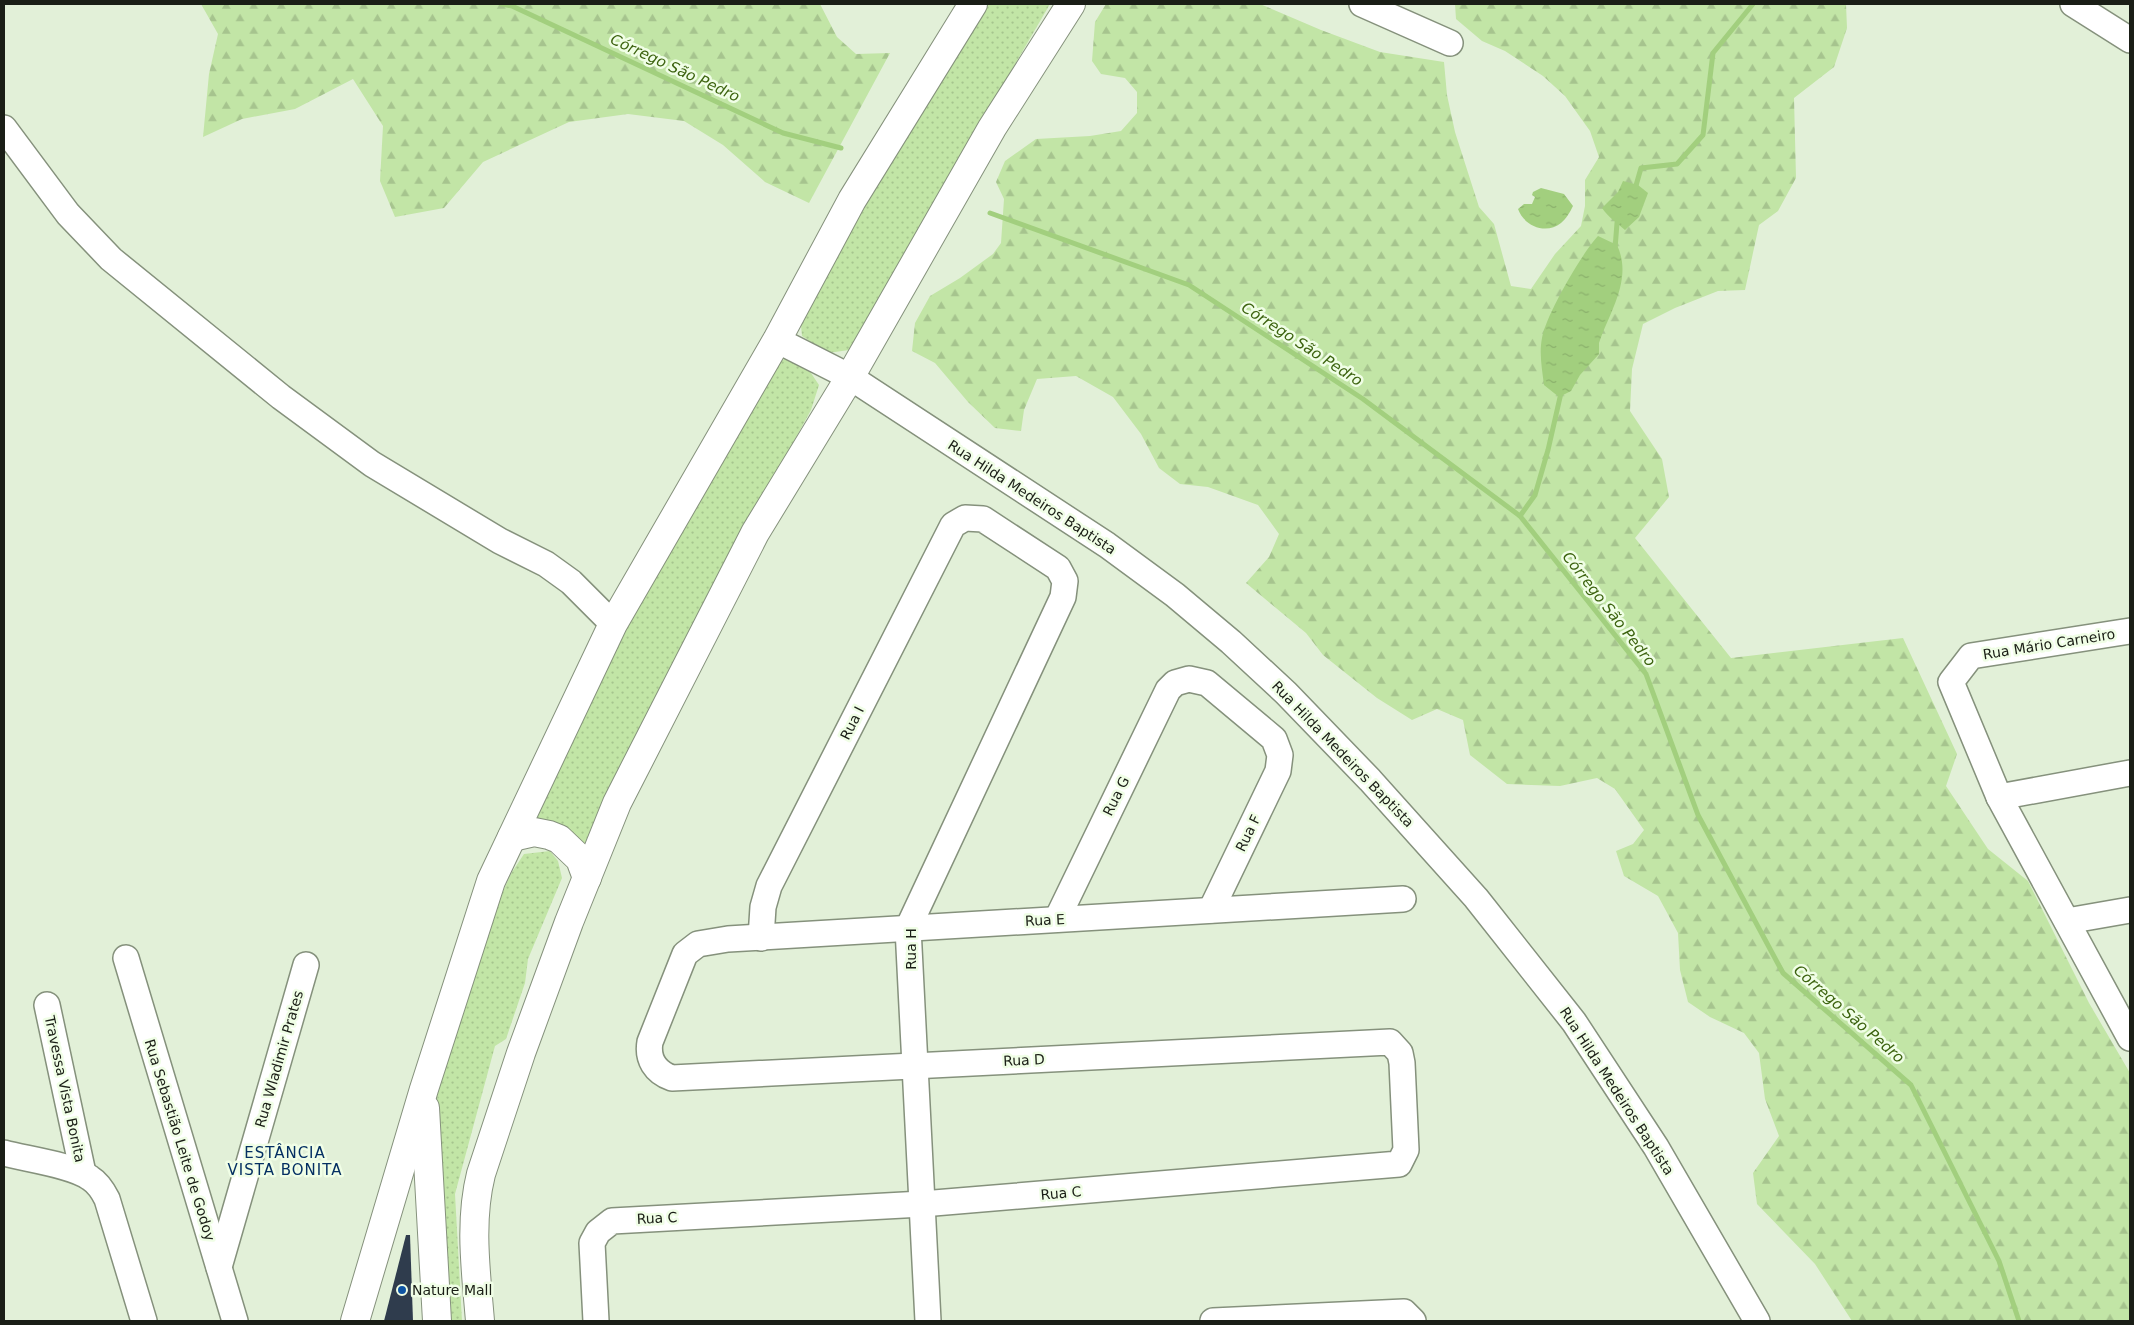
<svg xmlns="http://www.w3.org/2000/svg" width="2134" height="1325" font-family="'DejaVu Sans',sans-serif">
  <defs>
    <pattern id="grass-dots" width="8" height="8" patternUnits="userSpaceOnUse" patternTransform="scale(1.25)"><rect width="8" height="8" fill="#c2e5a6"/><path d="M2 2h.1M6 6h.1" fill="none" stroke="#a6c48e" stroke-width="1.8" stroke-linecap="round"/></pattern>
    <pattern id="forest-firs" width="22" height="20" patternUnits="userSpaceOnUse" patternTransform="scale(1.25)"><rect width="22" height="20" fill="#c2e5a6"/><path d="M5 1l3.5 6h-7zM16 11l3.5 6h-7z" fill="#a6c48e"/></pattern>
    <pattern id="water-ripples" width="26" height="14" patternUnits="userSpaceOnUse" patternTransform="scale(1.25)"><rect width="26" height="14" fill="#a2cf7e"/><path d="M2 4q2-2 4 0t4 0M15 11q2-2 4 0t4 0" fill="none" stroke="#8bb16c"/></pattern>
  </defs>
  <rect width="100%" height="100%" fill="#e2f0d8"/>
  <g fill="url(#grass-dots)">
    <path d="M987 4H1050L849 350 828 353 802 336 800 315Z"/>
    <path d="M787 358 805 364 819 385 811 410 711 592 585 848 528 824 614 644 771 365Z"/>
    <path d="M550 851 558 861 562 878 528 959 525 983 506 1039 495 1046 455 1194 462 1321H445L439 1194 437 1087 498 902 512 872 524 854Z"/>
  </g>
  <g fill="url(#forest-firs)">
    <path d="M201 4H820L837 37 856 54 890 53 809 203 765 182 723 145 684 121 628 114 569 122 483 162 444 208 395 217 380 181 383 126 353 79 295 109 242 119 203 137 209 74 218 34Z"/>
    <path d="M1106 4H1260L1321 30 1380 52 1444 62 1447 95 1455 132 1479 207 1494 224 1511 286 1531 289 1555 254 1581 226 1585 206V180L1599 157 1590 131 1565 96 1543 76 1505 51 1482 41 1456 19 1455 4H1846L1847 28 1834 67 1794 98 1796 178 1778 211 1759 225 1745 290 1718 291 1675 308 1643 324 1632 369 1630 411 1662 459 1669 497 1635 538 1731 658 1903 638 1957 754 1946 786 1988 849 2028 881 2089 1003 2130 1073V1321H1852L1815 1264 1757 1204 1753 1173 1779 1136 1765 1099 1759 1053 1744 1033 1710 1017 1688 1002 1680 970 1678 933 1658 896 1624 876 1616 851 1633 844 1644 830 1615 789 1597 778 1560 786 1507 784 1470 755 1463 720 1437 709 1412 720 1377 698 1323 655 1306 633 1246 583 1269 557 1279 534 1258 505 1208 487 1180 484 1159 468 1141 434 1113 397 1076 376 1037 379 1024 410 1021 431 995 428 968 402 935 363 912 351 915 323 930 296 960 278 993 254 1001 243 1004 199 996 182 1005 161 1036 139 1090 136 1121 131 1137 113V92L1125 78 1101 74 1092 61 1095 22Z"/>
  </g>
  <g fill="url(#water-ripples)">
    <path d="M1623 181 1638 185 1648 193 1639 217 1625 230C1616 222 1609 218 1602 208L1618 192Z"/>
    <path d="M1541 188 1564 194 1573 206C1570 212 1566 219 1561 223 1546 235 1524 226 1518 209L1524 204H1532L1535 197 1532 195 1533 192Z"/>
    <path d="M1598 236 1617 245C1633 279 1610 311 1599 343V354L1580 375 1571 391 1559 397 1544 385C1542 369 1539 353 1542 338 1546 315 1582 253 1598 236Z"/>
  </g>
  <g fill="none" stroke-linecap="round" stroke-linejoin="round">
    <g stroke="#a2cf7e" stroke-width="5">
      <path d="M501 4 512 6 783 133 841 148"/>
      <path d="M1635 189 1641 168 1677 164 1703 135 1713 53 1753 4"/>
      <path d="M990 213 1189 285 1363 399 1520 516 1646 674 1698 815 1783 973 1911 1085 1999 1261 2019 1321"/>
      <path d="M1615 249 1617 223 1620 219"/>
      <path d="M1520 516 1535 495 1548 450 1561 393"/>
    </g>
  </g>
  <path fill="#2f3c4d" d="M406 1235H410L413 1321H384Z"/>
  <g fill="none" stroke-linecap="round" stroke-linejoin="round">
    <defs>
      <g id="minor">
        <path d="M1362 4 1450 43"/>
        <path d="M2073 4 2130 40"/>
        <path d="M4 128 68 214 111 259 281 397 372 464 500 541 546 564 571 582 613 624"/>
        <path d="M777 340 850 377 1107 545 1175 595 1231 642 1286 693 1370 780 1476 898 1574 1022 1656 1147 1757 1321"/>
        <path d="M2130 631 1971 656 1951 682 1999 797 2130 1038"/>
        <path d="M1999 797 2130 773"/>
        <path d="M1057 919 1168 690 1175 683 1189 679 1207 683 1274 739 1280 755 1278 771 1211 910"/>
        <path d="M2067 921 2130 910"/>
        <path d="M761 938 763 907 769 886 953 525 965 518 983 519 1058 568 1065 581 1063 597 908 928 928 1321"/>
        <path d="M126 958 235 1321"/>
        <path d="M47 1005 83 1173"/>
        <path d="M4 1153C26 1159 73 1165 90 1178 98 1183 103 1191 107 1199L144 1321"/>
        <path d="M219 1267 306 965"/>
        <path d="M596 1321 592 1243 598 1232 612 1221 922 1204 1399 1164 1406 1150 1402 1063 1400 1053 1390 1042 672 1078C655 1072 647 1059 650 1042L685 954 698 944 728 939 1403 899"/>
        <path d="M1213 1321 1404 1312 1413 1321"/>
      </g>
      <g id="major">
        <path d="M512 837 534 832 549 835 559 839 580 859 587 878"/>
        <path d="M425 1108 437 1321"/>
        <path d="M355 1321 424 1089 491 881 613 624 777 340 852 200 973 4"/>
        <path d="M480 1321C476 1272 469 1222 481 1174L521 1053 569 922 617 803 755 533 850 377 992 128 1071 4"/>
      </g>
    </defs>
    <use href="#minor" stroke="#85917c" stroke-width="28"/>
    <use href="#major" stroke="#85917c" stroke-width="30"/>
    <use href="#minor" stroke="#fff" stroke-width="25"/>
    <use href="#major" stroke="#fff" stroke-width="28"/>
  </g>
  <circle fill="#0e54a3" stroke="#f0fee6" stroke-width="2" cx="402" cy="1290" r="5"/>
  <g text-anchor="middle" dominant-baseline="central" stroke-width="5" stroke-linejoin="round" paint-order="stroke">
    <g font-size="14" fill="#1a1e16" stroke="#f0fee6">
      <text transform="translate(1032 497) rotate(33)">Rua Hilda Medeiros Baptista</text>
      <text transform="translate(2049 644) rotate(-9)">Rua Mário Carneiro</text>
      <text transform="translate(852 723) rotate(-63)">Rua I</text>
      <text transform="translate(1343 754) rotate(46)">Rua Hilda Medeiros Baptista</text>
      <text transform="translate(1116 796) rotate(-64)">Rua G</text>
      <text transform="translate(1248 833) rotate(-64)">Rua F</text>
      <text transform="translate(1045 920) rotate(-3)">Rua E</text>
      <text transform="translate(911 949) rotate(-90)">Rua H</text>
      <text transform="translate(279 1059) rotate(-74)">Rua Wladimir Prates</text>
      <text transform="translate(1024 1060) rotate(-3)">Rua D</text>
      <text transform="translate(65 1089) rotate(78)">Travessa Vista Bonita</text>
      <text transform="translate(1617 1091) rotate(57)">Rua Hilda Medeiros Baptista</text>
      <text transform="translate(180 1140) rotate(73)">Rua Sebastião Leite de Godoy</text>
      <text transform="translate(1061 1193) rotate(-5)">Rua C</text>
      <text transform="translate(657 1218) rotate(-3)">Rua C</text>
    </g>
    <g font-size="14" fill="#1a1e16" stroke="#f0fee6" text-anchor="start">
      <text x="412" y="1290">Nature Mall</text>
    </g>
    <g font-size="15" font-style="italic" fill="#3c630f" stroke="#f0fee6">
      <text transform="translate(675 68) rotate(25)">Córrego São Pedro</text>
      <text transform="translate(1302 344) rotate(33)">Córrego São Pedro</text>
      <text transform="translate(1609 609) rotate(52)">Córrego São Pedro</text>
      <text transform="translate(1849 1014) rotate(41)">Córrego São Pedro</text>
    </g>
    <g font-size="15" letter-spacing="1" fill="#042f62" stroke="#f0fee6">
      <text x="285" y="1153">ESTÂNCIA<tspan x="285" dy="17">VISTA BONITA</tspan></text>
    </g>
  </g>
  <rect width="2134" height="1325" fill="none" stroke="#1a1e16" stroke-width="10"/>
</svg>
